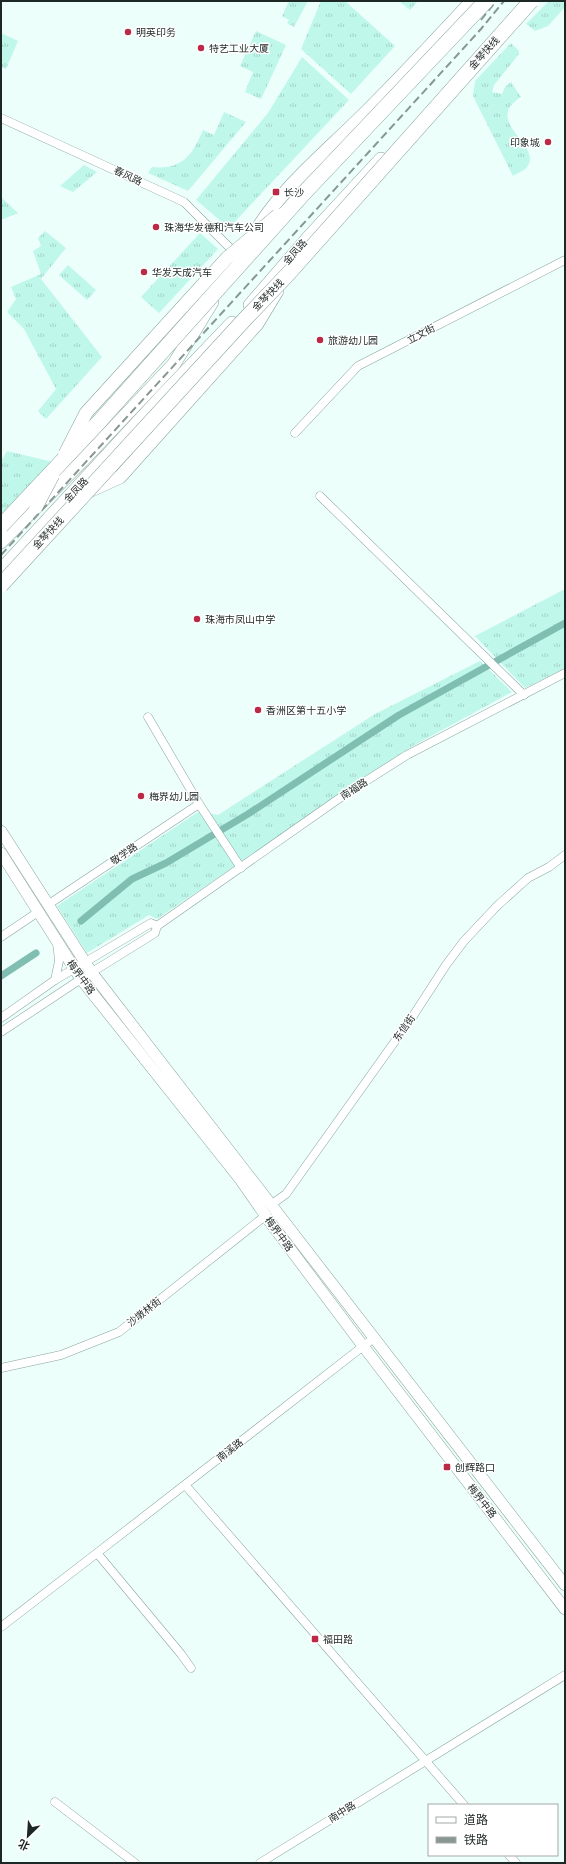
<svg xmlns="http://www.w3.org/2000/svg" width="566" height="1864" font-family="Ubuntu,'Noto Sans SC',sans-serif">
  <defs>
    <pattern id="grass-tufts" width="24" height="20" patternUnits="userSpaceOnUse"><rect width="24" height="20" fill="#bff7eb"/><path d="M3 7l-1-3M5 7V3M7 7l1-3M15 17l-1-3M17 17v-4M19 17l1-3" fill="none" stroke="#a4d4c9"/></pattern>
  </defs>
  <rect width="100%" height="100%" fill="#edfffb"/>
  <g fill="url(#grass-tufts)">
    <path d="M289 1H308L294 27 287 23 289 20 282 16Z"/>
    <path d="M321 1H345L395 46 351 94 301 49Z"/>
    <path d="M399 1H418L410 10Z"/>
    <path d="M549 1H565V7L548 26 535 31 526 24Z"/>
    <path d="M256 31 286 45 261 99 245 92 253 72 240 66Z"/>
    <path d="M1 33 18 41 6 69 1 67Z"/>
    <path d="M511 43 519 51V54L494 85 492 92 502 94 505 87 511 82 521 97C481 122 544 145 527 167 524 171 517 173 513 176L473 96 475 81Z"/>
    <path d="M302 57 349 100 229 228 196 200 268 113Z"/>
    <path d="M224 112 246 122 188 191 148 173 152 167C183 170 192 155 203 130L214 135Z"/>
    <path d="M84 165 97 172 73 192 60 186Z"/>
    <path d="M1 197 18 213 1 220Z"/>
    <path d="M45 231 66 248 41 279 102 357 46 419 38 411 56 389 24 329 7 312 16 299 11 287 41 274 33 251 41 246 38 238Z"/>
    <path d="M200 233 218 249 159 313 141 297Z"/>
    <path d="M68 265 96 290 87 300 59 275Z"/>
    <path d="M7 451 53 462 1 517V461Z"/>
    <path d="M565 589V668L525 688 475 636Z"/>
    <path d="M480 661 512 692 411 747 157 919 149 915 87 953 57 906 198 812 218 815 375 714Z"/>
  </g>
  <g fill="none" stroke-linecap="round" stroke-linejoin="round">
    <g stroke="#81beb2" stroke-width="7">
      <path d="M81 921 132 879 166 863 248 814 399 715 565 623"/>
      <path d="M1 976 36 953"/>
    </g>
    <defs>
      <g id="street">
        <path d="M1 118 184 202 236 254"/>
        <path d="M295 433 358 366 565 260"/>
        <path d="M320 496 524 695"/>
        <path d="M148 717 199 804 241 868"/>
        <path d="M49 904 199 804"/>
        <path d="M157 926 347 793 407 755 565 673"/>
        <path d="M1 937 38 912"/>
        <path d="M1 1018 55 980 59 961 57 942"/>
        <path d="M1 1032 81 979 155 933 157 926 151 923 55 980"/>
        <path d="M272 1204 286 1194 413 1016 446 965 464 941 497 906 528 878 549 867 565 855"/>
        <path d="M1 1368 61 1355 119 1332 265 1216"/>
        <path d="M186 1486 464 1805"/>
        <path d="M1 1627 97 1553"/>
        <path d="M191 1668 181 1654 97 1553 375 1337"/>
        <path d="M55 1802 135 1863"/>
        <path d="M509 1855 516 1863"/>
        <path d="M260 1863 565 1675"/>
      </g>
      <g id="secondary">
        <path d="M1 831 92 973 565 1585"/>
        <path d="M1 853 81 979 240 1179 270 1222 363 1346 565 1609"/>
      </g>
      <g id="primary">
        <path d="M253 236C278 192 320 157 356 122 396 83 434 42 472 1"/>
        <path d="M250 305 307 239 381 159"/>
        <path d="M87 492 120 477 257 324 277 291"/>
        <path d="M1 542 82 461 174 364 212 302"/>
        <path d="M1 570 163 395 232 323"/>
      </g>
    </defs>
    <use href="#street" stroke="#88a49e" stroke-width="9"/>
    <use href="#secondary" stroke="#88a49e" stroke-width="12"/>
    <use href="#primary" stroke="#88a49e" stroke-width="14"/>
    <use href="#street" stroke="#fff" stroke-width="8"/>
    <use href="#secondary" stroke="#fff" stroke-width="11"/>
    <use href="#primary" stroke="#fff" stroke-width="13"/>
    <g stroke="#889793" stroke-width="2" stroke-dasharray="8 4" stroke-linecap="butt">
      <path d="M481 20 496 1"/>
      <path d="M1 555 481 29 504 1"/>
    </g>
    <defs>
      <g id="primary-bridge">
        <path d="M65 454 86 413 227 258 278 215"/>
        <path d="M36 507 53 475"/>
      </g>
      <g id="highway-bridge">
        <path d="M1 526 99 422 304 193 486 1"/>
        <path d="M1 585 245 319 288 274 531 1"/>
      </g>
    </defs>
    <use href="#primary-bridge" stroke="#88a49e" stroke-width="14" stroke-linecap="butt"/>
    <use href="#highway-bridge" stroke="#88a49e" stroke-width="16" stroke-linecap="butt"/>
    <use href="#primary-bridge" stroke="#fff" stroke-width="13"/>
    <use href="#highway-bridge" stroke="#fff" stroke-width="15"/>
  </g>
  <g fill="#ba2946" stroke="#fff" stroke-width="1.5">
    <circle cx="128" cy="32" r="4"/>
    <circle cx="201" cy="48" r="4"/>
    <circle cx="548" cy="142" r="4"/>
    <rect x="272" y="188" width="8" height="8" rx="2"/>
    <circle cx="156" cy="227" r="4"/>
    <circle cx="144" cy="272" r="4"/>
    <circle cx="320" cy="340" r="4"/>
    <circle cx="197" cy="619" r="4"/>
    <circle cx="258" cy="710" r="4"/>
    <circle cx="141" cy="796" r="4"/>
    <rect x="443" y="1463" width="8" height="8" rx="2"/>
    <rect x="311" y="1635" width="8" height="8" rx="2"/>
  </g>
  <g text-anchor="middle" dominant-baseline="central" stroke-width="3" stroke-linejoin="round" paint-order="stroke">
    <g font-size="10" fill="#1d2825" stroke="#fff" text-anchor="start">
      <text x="136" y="32">明英印务</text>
      <text x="209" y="48">特艺工业大厦</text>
      <text x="540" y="142" text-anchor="end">印象城</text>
      <text x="284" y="192">长沙</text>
      <text x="164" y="227">珠海华发德和汽车公司</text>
      <text x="152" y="272">华发天成汽车</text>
      <text x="328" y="340">旅游幼儿园</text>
      <text x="205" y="619">珠海市凤山中学</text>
      <text x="266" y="710">香洲区第十五小学</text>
      <text x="149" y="796">梅界幼儿园</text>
      <text x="455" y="1467">创辉路口</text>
      <text x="323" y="1639">福田路</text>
    </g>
    <g font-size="10" fill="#1d2825" stroke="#fff">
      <text transform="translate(484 53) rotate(-48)">金琴快线</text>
      <text transform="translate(128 176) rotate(25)">春风路</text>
      <text transform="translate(295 252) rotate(-49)">金凤路</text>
      <text transform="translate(268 295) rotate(-46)">金琴快线</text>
      <text transform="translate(421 334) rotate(-27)">立文街</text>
      <text transform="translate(76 490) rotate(-47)">金凤路</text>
      <text transform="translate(48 533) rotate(-47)">金琴快线</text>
      <text transform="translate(354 789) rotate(-33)">南福路</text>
      <text transform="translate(124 854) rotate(-34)">敬学路</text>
      <text transform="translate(81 977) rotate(54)">梅界中路</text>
      <text transform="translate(404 1028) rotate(-55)">东信街</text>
      <text transform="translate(279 1234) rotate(54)">梅界中路</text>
      <text transform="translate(144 1312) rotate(-38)">沙墩林街</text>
      <text transform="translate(230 1450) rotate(-38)">南溪路</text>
      <text transform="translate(482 1501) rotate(52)">梅界中路</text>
      <text transform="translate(342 1812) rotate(-32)">南中路</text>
    </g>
  </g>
  <rect width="566" height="1864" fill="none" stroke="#1d2825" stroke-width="4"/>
  <rect x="428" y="1804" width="130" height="52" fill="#ffffff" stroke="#a5a9a8"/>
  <rect x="436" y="1817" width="20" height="6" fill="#ffffff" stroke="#a5a9a8"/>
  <text x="464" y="1824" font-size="12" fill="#1d2825">道路</text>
  <rect x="436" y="1837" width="20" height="6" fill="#889793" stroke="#a5a9a8"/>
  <text x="464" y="1844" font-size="12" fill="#1d2825">铁路</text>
  <g transform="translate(28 1836) rotate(205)" stroke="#ffffff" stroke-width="3" paint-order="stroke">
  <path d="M0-3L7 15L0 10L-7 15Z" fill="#1d2825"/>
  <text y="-6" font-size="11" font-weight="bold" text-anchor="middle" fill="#1d2825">北</text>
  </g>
</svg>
